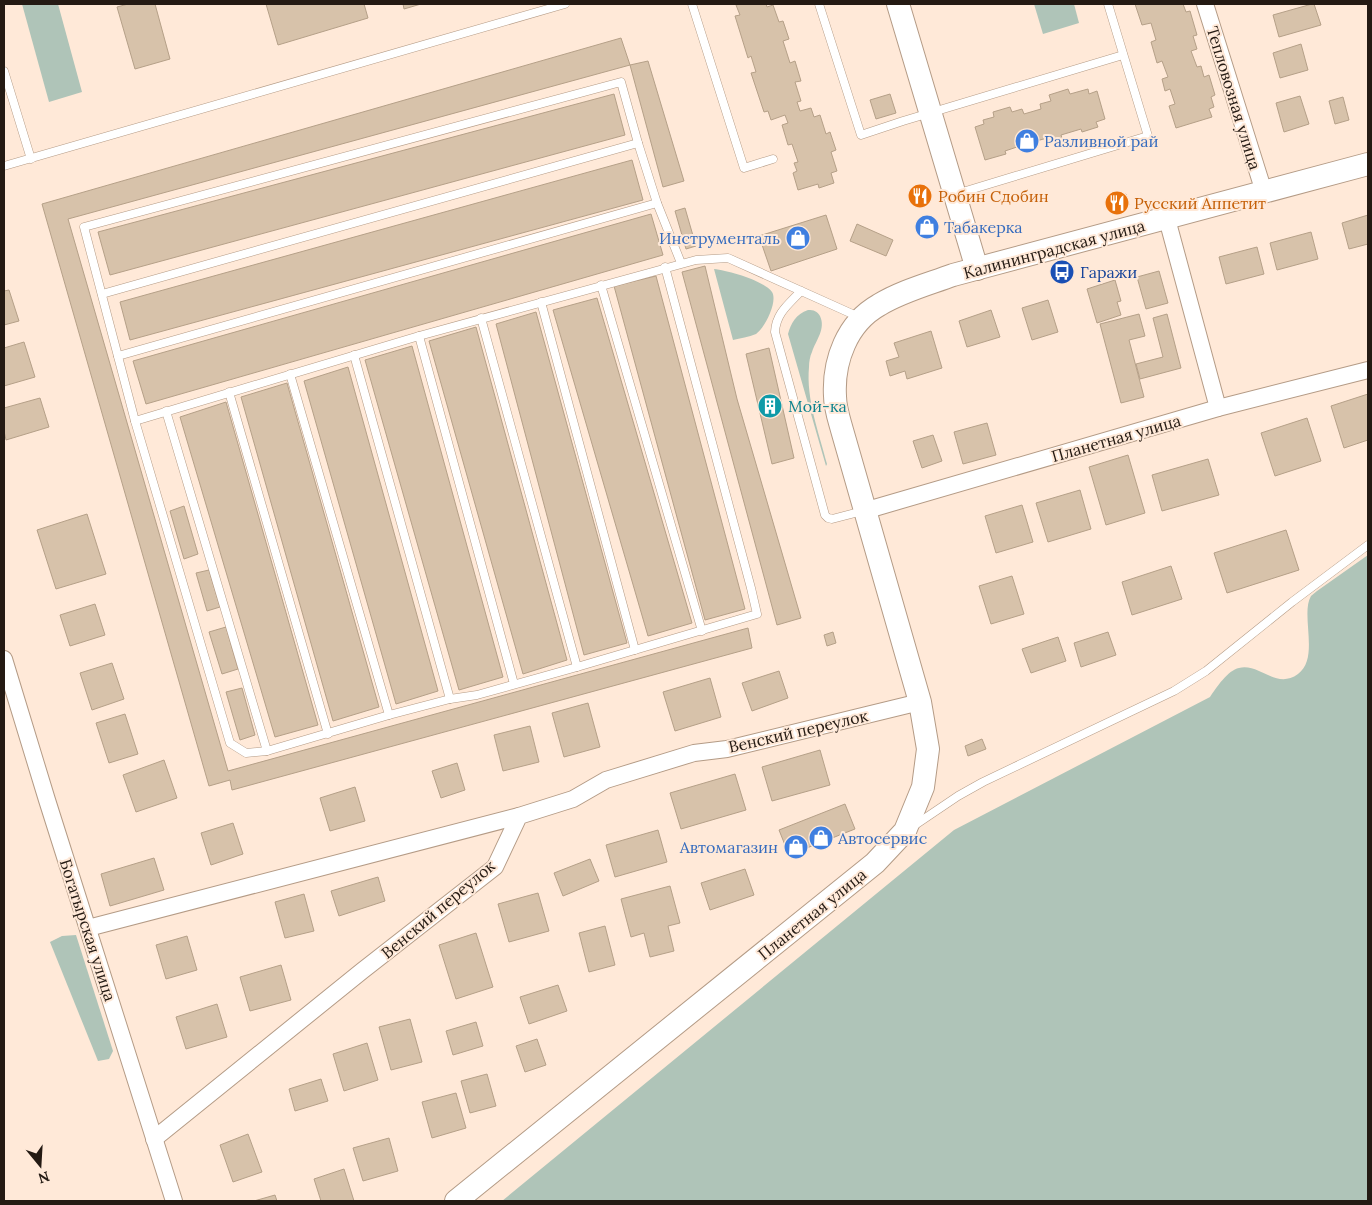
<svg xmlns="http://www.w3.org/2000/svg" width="1372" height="1205" font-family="Lora,serif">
  <rect width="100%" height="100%" fill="#ffe9d8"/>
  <g fill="#afc4b8">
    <path d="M22 4H58L82 92 49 102Z"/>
    <path d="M1034 4H1074L1079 23 1043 34Z"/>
    <path d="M714 269C729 271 763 280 772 292 778 301 765 328 756 334 749 337 740 338 733 340Z"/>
    <path d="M808 310C814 310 817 311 820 316 826 329 816 340 812 352 810 356 809 362 809 367 806 399 819 433 827 464L826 466 788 334C791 323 796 314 808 310Z"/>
    <path d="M1368 555V1201H502L954 830 1210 697C1216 688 1228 670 1239 668 1260 663 1276 690 1298 674 1320 658 1300 614 1311 596 1313 594 1315 593 1317 591Z"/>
    <path d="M76 935 113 1051 109 1059 98 1061 50 942 62 936Z"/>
  </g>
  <g fill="#d7c2aa" stroke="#b5a088">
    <path d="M128 4H155L170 59 135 69 117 7Z"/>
    <path d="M266 4H364L368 18 278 45Z"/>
    <path d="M403 4H421L404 9Z"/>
    <path d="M740 4H766L767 7 773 5 779 22 783 21 789 39 783 41 790 63 795 61 801 81 795 82 801 101 797 102 800 111 811 108 814 117 820 115 826 134 830 132 836 150 831 152 837 171 831 173 834 183 819 188 818 184 798 190 793 173 797 171 794 163 798 162 792 144 788 145 782 125 788 123 785 115 771 120 768 111 764 112 751 73 756 72 751 56 748 58 735 16 740 15 736 5Z"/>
    <path d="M1135 4H1183L1186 12 1190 11 1197 35 1193 36 1197 49 1191 51 1197 67 1201 66 1204 77 1209 75 1215 95 1211 97 1214 107 1209 109 1212 117 1176 128 1169 106 1175 104 1170 89 1165 91 1162 79 1168 77 1162 61 1157 63 1151 42 1156 40 1151 23 1142 25Z"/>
    <path d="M1312 4H1314L1321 25 1279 37 1273 15Z"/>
    <path d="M621 38 630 65 68 219 228 771 748 628 752 648 232 790 230 780 209 786 42 204Z"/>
    <path d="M1301 44 1308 70 1280 78 1273 53Z"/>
    <path d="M648 61 684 181 663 187 630 65Z"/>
    <path d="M1068 89 1070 94 1088 89 1089 94 1097 91 1105 119 1096 122 1098 127 1082 132 1081 129 1061 135 1062 138 1048 142 1047 138 1033 142 1035 147 1025 150 1023 145 1005 151 1006 154 985 160 975 127 984 124 983 120 994 117 993 112 1010 107 1012 112 1022 109 1024 114 1041 109 1040 104 1051 101 1049 95Z"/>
    <path d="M614 94 625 135 110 275 98 232Z"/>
    <path d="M890 94 896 113 876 119 870 100Z"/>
    <path d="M1300 96 1309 124 1284 132 1276 103Z"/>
    <path d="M1343 97 1349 120 1335 124 1329 101Z"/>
    <path d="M632 160 643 200 130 340 120 302Z"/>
    <path d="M921 190 925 201 917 204 914 192Z"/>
    <path d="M1126 194 1129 205 1110 211 1107 200Z"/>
    <path d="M685 208 696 246 686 249 675 211Z"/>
    <path d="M651 214 663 255 146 404 133 361Z"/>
    <path d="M826 215 837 249 771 271 759 236Z"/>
    <path d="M1368 215V244L1349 249 1342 223Z"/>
    <path d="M929 222 932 233 924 235 921 225Z"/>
    <path d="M857 224 893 240 886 256 850 241Z"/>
    <path d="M1311 232 1318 259 1277 270 1270 243Z"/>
    <path d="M1257 247 1264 274 1226 284 1219 257Z"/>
    <path d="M705 266 737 399 801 618 777 625 682 272Z"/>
    <path d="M1159 271 1168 303 1146 309 1137 277Z"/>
    <path d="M656 276 745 609 705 620 614 286Z"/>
    <path d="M1115 280 1121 301 1117 302 1121 315 1097 323 1087 289Z"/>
    <path d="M9 290 19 321 4 325V291Z"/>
    <path d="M597 298 692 623 648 636 553 310Z"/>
    <path d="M1048 300 1058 332 1032 340 1022 308Z"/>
    <path d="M991 310 1000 337 967 347 959 321Z"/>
    <path d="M536 312 627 643 584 655 496 324Z"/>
    <path d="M1139 314 1145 336 1129 340 1144 397 1121 403 1100 324Z"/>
    <path d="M1167 314 1181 368 1140 379 1136 364 1163 357 1153 318Z"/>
    <path d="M476 327 567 660 523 674 429 341Z"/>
    <path d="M931 331 942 368 907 379 905 371 890 376 886 361 899 357 894 343Z"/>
    <path d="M24 342 35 377 4 386V348Z"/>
    <path d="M412 346 503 677 459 690 365 360Z"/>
    <path d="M769 348 794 458 772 464 746 354Z"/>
    <path d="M348 367 438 691 396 704 304 381Z"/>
    <path d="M287 383 379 707 333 721 241 397Z"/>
    <path d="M1368 394V440L1344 448 1331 406Z"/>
    <path d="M40 398 49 427 6 440 4 431V408Z"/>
    <path d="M226 402 318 725 275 737 180 417Z"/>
    <path d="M1307 418 1321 461 1275 476 1261 433Z"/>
    <path d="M987 423 996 455 963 464 954 432Z"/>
    <path d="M933 435 942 461 922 468 913 441Z"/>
    <path d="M1128 455 1145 513 1106 525 1089 467Z"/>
    <path d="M1208 459 1219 495 1162 511 1152 475Z"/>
    <path d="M1080 490 1091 529 1048 542 1036 503Z"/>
    <path d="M1022 505 1033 542 996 553 985 516Z"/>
    <path d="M184 506 198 554 184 559 170 511Z"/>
    <path d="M87 514 106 574 56 589 37 530Z"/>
    <path d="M1286 530 1299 570 1227 593 1214 553Z"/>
    <path d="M1171 566 1182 599 1132 615 1122 582Z"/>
    <path d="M209 570 220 607 207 611 196 573Z"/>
    <path d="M1012 576 1024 614 991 624 979 586Z"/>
    <path d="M95 604 105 635 70 646 60 615Z"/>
    <path d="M226 627 238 669 222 674 209 632Z"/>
    <path d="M833 632 836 643 827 646 824 635Z"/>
    <path d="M1108 632 1116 655 1081 667 1074 643Z"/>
    <path d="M1058 637 1066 661 1031 673 1022 649Z"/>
    <path d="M112 663 124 699 92 710 80 673Z"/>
    <path d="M779 671 788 698 752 711 742 683Z"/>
    <path d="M710 678 721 717 675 731 663 692Z"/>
    <path d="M242 688 255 735 240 740 226 692Z"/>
    <path d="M588 703 600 747 564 757 552 713Z"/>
    <path d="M125 714 138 754 109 763 96 723Z"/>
    <path d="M530 726 539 762 503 771 494 735Z"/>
    <path d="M982 739 986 749 968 756 965 746Z"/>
    <path d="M820 750 830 785 772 801 762 767Z"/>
    <path d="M164 760 177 798 136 812 123 775Z"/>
    <path d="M457 763 465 790 441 798 432 771Z"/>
    <path d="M735 774 746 810 681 829 670 793Z"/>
    <path d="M355 787 365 821 330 831 320 798Z"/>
    <path d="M845 804 855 829 789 855 779 830Z"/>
    <path d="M233 823 243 854 211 865 201 833Z"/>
    <path d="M658 830 667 862 615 877 606 845Z"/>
    <path d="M154 858 164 890 110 906 101 874Z"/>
    <path d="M590 859 599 881 563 896 554 873Z"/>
    <path d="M745 869 754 895 710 910 701 883Z"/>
    <path d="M378 877 385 901 339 916 331 891Z"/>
    <path d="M670 886 680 923 668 926 674 951 650 957 644 933 631 937 621 899Z"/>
    <path d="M538 893 549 931 509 942 498 904Z"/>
    <path d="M304 894 314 931 285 938 275 902Z"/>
    <path d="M605 926 615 965 589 972 579 933Z"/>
    <path d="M476 933 493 987 456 999 439 945Z"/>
    <path d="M187 936 197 970 166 979 156 945Z"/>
    <path d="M281 965 291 1000 250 1011 240 977Z"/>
    <path d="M558 985 567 1011 529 1024 520 997Z"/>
    <path d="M217 1004 227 1037 186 1049 176 1017Z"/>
    <path d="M410 1019 422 1062 391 1070 379 1027Z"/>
    <path d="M476 1022 483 1046 453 1055 446 1031Z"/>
    <path d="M537 1039 546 1065 525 1072 516 1046Z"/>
    <path d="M367 1043 378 1080 344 1091 333 1054Z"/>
    <path d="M487 1074 496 1106 470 1113 461 1081Z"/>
    <path d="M321 1079 328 1101 295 1111 289 1089Z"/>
    <path d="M456 1093 466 1128 432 1138 422 1102Z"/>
    <path d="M248 1134 262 1172 233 1182 220 1145Z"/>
    <path d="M389 1138 398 1171 363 1181 353 1148Z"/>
    <path d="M344 1169 354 1201H321L314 1179Z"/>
    <path d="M275 1195 277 1201H254Z"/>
  </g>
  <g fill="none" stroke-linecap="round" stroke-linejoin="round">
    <defs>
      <g id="lane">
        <path d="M692 4 744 168 773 159"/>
        <path d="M819 4 861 135 903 121 1123 55"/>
        <path d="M4 71 31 159"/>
        <path d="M4 166 565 4"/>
        <path d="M956 194 1148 136 1108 4"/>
        <path d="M665 267 751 588 757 614 577 667 477 695 450 699 389 715 267 751 246 753 230 743 135 421 84 227 621 82 638 143 657 203 681 263"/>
        <path d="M601 285 702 631"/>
        <path d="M801 291C789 304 776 313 775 332L825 515 828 518 832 519 863 511"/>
        <path d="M102 294 638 143"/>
        <path d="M541 302 635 650"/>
        <path d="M481 318 577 667"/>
        <path d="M419 336 514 684"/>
        <path d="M354 355 450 699"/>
        <path d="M118 356 657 203"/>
        <path d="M290 374 389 715"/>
        <path d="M229 392 328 734"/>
        <path d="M166 411 267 751"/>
        <path d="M135 421 419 336 696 260 728 258 859 317"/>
        <path d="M915 825 958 796 983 782 1174 691 1206 671 1292 602 1368 545"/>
      </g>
      <g id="street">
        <path d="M1205 4 1264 192"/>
        <path d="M1167 219 1218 408"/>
        <path d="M864 511 1218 408 1368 370"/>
        <path d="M4 659 47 800 174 1201"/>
        <path d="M88 928 519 816"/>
        <path d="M154 1139 362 971 495 867 519 816 573 799 606 780 694 753 727 749 920 702"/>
      </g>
      <g id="secondary">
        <path d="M898 4 977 269"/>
        <path d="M456 1201 875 863 905 831 923 787 928 749 920 702 842 430C839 419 835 408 835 396 833 361 847 323 879 305 902 291 929 284 953 275L1368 164"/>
      </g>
    </defs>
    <use href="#lane" stroke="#b49b86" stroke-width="9"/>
    <use href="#street" stroke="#b49b86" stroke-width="18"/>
    <use href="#secondary" stroke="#b49b86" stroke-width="24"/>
    <use href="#lane" stroke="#fff" stroke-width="8"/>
    <use href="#street" stroke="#fff" stroke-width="16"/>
    <use href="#secondary" stroke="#fff" stroke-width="22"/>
  </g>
  <defs>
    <symbol id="shop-disc" viewBox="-11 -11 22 22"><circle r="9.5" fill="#3f7fe0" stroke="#ffe9d8"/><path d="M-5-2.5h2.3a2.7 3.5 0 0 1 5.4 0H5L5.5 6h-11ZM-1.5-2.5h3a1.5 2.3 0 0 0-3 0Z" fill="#fff"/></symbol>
    <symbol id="restaurant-disc" viewBox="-11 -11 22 22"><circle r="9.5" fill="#e8710a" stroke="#ffe9d8"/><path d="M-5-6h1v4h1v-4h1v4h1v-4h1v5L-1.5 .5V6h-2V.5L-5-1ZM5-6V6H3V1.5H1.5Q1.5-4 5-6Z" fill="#fff"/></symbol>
    <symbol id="bus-disc" viewBox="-11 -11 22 22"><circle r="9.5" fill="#1a4fb4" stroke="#ffe9d8"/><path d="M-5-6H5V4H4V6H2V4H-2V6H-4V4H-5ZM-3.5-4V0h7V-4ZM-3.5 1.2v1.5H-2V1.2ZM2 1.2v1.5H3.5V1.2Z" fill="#fff"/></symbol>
    <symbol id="building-disc" viewBox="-11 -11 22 22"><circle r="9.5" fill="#0f9aa8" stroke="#ffe9d8"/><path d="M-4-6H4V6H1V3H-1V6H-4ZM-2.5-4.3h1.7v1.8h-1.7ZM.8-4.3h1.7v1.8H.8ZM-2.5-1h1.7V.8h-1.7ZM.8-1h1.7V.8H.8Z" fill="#fff"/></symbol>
  </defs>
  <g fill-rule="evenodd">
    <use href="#shop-disc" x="1013" y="127" width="28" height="28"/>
    <use href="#restaurant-disc" x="906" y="182" width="28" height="28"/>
    <use href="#restaurant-disc" x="1103" y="189" width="28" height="28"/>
    <use href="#shop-disc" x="913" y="213" width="28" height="28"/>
    <use href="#shop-disc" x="784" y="224" width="28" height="28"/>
    <use href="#bus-disc" x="1048" y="258" width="28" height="28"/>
    <use href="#building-disc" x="756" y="392" width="28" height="28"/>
    <use href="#shop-disc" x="807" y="824" width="28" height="28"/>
    <use href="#shop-disc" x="782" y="833" width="28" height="28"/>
  </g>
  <g text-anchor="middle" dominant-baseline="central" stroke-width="4" stroke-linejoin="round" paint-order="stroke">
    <g font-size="16" fill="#241a13" stroke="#ffe9d8">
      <text transform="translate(1234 98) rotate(73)">Тепловозная улица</text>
      <text transform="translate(1054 249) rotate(-15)">Калининградская улица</text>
      <text transform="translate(1116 438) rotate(-16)">Планетная улица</text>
      <text transform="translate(798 731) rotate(-13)">Венский переулок</text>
      <text transform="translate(438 909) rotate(-40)">Венский переулок</text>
      <text transform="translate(812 914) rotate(-39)">Планетная улица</text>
      <text transform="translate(88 930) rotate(72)">Богатырская улица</text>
    </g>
    <g font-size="16" fill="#366cbe" stroke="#ffe9d8" text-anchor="start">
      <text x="1044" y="141">Разливной рай</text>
      <text x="944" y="227">Табакерка</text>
      <text x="780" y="238" text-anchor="end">Инструменталь</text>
      <text x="838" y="838">Автосервис</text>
      <text x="778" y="847" text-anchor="end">Автомагазин</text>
    </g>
    <g font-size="16" fill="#c56008" stroke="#ffe9d8" text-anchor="start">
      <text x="938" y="196">Робин Сдобин</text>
      <text x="1134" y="203">Русский Аппетит</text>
    </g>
    <g font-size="16" fill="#164399" stroke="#ffe9d8" text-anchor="start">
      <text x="1080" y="272">Гаражи</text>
    </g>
    <g font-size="16" fill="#0d838f" stroke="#ffe9d8" text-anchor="start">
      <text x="788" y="406">Мой-ка</text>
    </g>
  </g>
  <rect width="1372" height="1205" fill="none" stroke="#241a13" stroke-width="10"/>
  <g transform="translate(40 1165) rotate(162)" stroke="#ffe9d8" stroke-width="4" paint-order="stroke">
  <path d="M0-4L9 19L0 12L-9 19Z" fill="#241a13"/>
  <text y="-8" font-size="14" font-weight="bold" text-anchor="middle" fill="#241a13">N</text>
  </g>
</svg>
